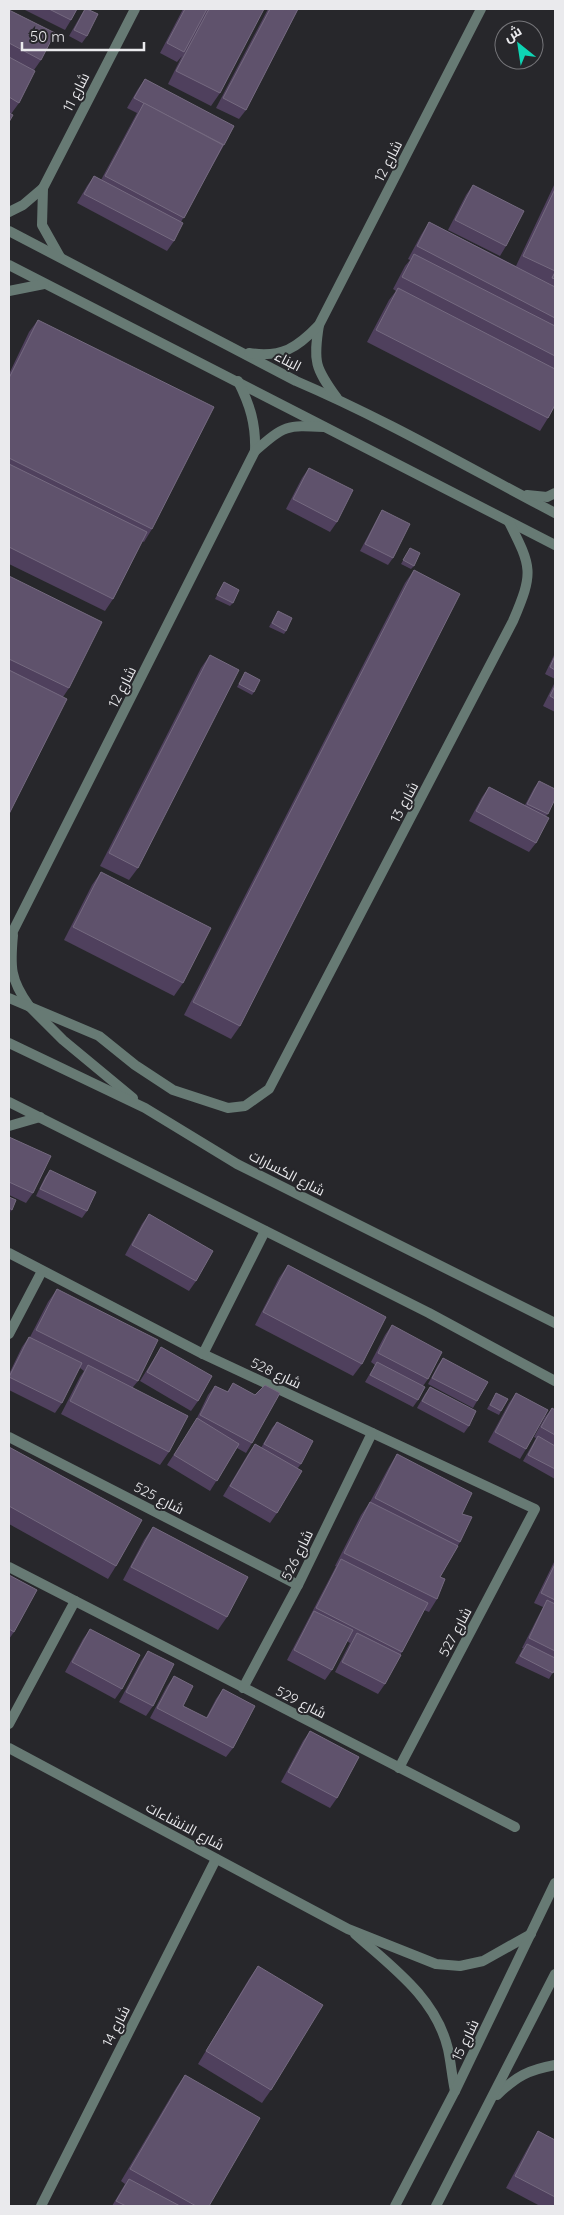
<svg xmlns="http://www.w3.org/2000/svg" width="564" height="2215" font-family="Quicksand,Cairo,sans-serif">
  <rect width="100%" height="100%" fill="#27272b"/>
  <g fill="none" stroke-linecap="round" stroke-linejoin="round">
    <g stroke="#677a74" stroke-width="10">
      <path d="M43 188 42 225 60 257"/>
      <path d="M9 212 23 205 43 188 135 9"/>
      <path d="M9 231 296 381C385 419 469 468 555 513"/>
      <path d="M9 265 555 545"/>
      <path d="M9 291 44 284"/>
      <path d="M319 325C313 362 315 368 337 398"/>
      <path d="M249 353C282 358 297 348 319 325L481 9"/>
      <path d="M238 381C250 405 256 424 255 451"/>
      <path d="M527 495 547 497 555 493"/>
      <path d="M13 935C10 967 10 979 29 1006"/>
      <path d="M9 939 255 451C285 425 286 425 324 427"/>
      <path d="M9 998 99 1036 135 1065 173 1090 228 1108 245 1106 269 1089 513 621C534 572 532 568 509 522"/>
      <path d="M9 1126 40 1117"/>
      <path d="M9 1253 203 1354 535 1509 399 1768"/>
      <path d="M9 1334 42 1271"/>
      <path d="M203 1354 265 1231"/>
      <path d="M9 1437 298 1585"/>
      <path d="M9 1567 515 1827"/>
      <path d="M243 1688 298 1585 372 1433"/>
      <path d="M9 1724 75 1601"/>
      <path d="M9 1748 348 1929 436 1964 460 1966 483 1961 531 1934"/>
      <path d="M355 1934C392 1967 436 1998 448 2049 451 2063 452 2077 455 2091"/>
      <path d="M497 2095C517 2076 528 2070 555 2065"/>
      <path d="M41 2206 216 1859"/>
      <path d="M395 2206 455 2091 555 1883"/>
      <path d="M436 2206 555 1974"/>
    </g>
    <g stroke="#677a74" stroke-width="10">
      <path d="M30 1007 63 1040 133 1098"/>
      <path d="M9 1043 145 1108 237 1164 555 1323"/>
      <path d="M9 1102 429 1313 555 1381"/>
    </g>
  </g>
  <g fill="#4f405d">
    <path d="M23 9H77L71 20 65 30Z"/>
    <path d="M85 9 87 36 82 43 69 36 81 15Z"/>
    <path d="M183 9H264L220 93 211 106 168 84 182 56 177 62 160 53Z"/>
    <path d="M268 9H298L246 110 239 119 216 108Z"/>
    <path d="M9 10 41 60 34 70 19 103 11 114 9 122Z"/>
    <path d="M145 79 224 145 181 222 174 241 167 251 77 203 87 186 94 176 101 180 137 113 127 108 138 89Z"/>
    <path d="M555 183V405L548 418 540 431 367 342 389 300 396 291 393 289 405 266 410 260 408 259 421 235 429 222 516 266Z"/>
    <path d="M473 185 506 246 500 256 448 230 466 195Z"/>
    <path d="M38 320 152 529 144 542 142 541 113 599 105 611 9 564V374L29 332Z"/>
    <path d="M309 468 337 522 330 532 286 509 302 478Z"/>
    <path d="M382 510 393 558 388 565 360 551 378 517Z"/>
    <path d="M410 548 414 566 411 569 401 564Z"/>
    <path d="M414 570 240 1026 231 1039 184 1015 405 583Z"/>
    <path d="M9 576 69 688 63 697 9 814Z"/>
    <path d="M224 582 233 603 230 606 215 599Z"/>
    <path d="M278 611 286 631 284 634 269 627Z"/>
    <path d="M555 653V679L545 674Z"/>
    <path d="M210 655 138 868 129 880 100 866 201 668Z"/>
    <path d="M245 672 254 692 252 695 237 687Z"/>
    <path d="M555 682V712L543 706Z"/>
    <path d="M539 781 548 814 546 816 536 843 529 852 469 821 482 797 489 787 525 805 534 788Z"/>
    <path d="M101 872 183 983 174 996 64 940 92 885Z"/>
    <path d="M9 1137 33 1193 26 1203 9 1195Z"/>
    <path d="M50 1170 87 1211 82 1218 36 1196 45 1177Z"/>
    <path d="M149 1214 196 1281 189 1291 125 1255 142 1224Z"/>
    <path d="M288 1265 362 1364 353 1376 255 1325 279 1278Z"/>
    <path d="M57 1289 138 1381 133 1387 169 1452 160 1465 61 1414 80 1377 84 1371 80 1368 62 1403 55 1413 9 1390V1374L22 1347 29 1337H30L48 1302Z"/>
    <path d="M392 1325 428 1379 423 1386 418 1400 413 1407 365 1382 375 1365 371 1362 385 1335Z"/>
    <path d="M161 1347 198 1401 191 1411 140 1381 155 1357Z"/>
    <path d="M443 1358 477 1401 473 1408 428 1384 438 1365Z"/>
    <path d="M233 1383 252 1443 246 1453 237 1448 210 1491 167 1465 195 1422 208 1395 215 1386 227 1392Z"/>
    <path d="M430 1387 469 1426 464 1433 417 1408 425 1394Z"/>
    <path d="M496 1393 501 1411 499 1415 487 1409Z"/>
    <path d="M516 1393 526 1449 520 1459 488 1442 509 1403Z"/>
    <path d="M552 1408 555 1410V1479L523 1461 536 1438 534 1437 545 1417Z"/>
    <path d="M277 1422 301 1464 297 1469 277 1513 270 1523 223 1496 248 1454 255 1444 261 1448 272 1428Z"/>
    <path d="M9 1447 116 1566 108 1579 9 1524Z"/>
    <path d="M397 1454 462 1514 460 1542 440 1577 437 1599 429 1612 424 1610 385 1684 378 1694 335 1672 350 1643 347 1641 332 1670 325 1680 287 1660 333 1572 336 1566H335L361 1515 370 1502 389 1467Z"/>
    <path d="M153 1527 227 1617 218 1630 123 1580 144 1540Z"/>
    <path d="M555 1560V1669L549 1679 515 1663 523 1648H522L543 1607 534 1603Z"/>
    <path d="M9 1575 14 1632 9 1639Z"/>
    <path d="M90 1629 122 1689 115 1699 65 1672 83 1639Z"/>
    <path d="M148 1651 153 1706 146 1716 119 1702 141 1661Z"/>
    <path d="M174 1676 183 1706 206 1718 216 1699 223 1689 233 1748 226 1757 150 1718 167 1686Z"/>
    <path d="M310 1731 337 1798 330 1808 281 1782 303 1741Z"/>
    <path d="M258 1966 271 2090 262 2103 198 2064 249 1979Z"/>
    <path d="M185 2075 209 2206H112L125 2184 121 2181 176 2088Z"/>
    <path d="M538 2131 555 2140V2206H540L506 2188 530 2144Z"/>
  </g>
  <path fill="#382e42" d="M9 1208 12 1210 10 1213H9Z"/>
  <g fill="#5f526c" stroke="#756a80">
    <path d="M49 9H77L71 20Z"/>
    <path d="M85 9H87L98 14 87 36 74 30Z"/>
    <path d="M185 9H207L184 52 167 43Z"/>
    <path d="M209 9H264L220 93 176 71Z"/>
    <path d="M270 9H298L246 110 223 98Z"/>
    <path d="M9 10 55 33 41 60 9 43Z"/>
    <path d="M9 57 35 71 19 103 9 97Z"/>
    <path d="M145 79 234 126 224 145 134 98Z"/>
    <path d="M144 103 223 145 184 218 105 176Z"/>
    <path d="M9 113 13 115 9 122Z"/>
    <path d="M94 176 183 223 174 241 84 194Z"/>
    <path d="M473 185 524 211 506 246 455 220Z"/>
    <path d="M555 189V271L523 256Z"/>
    <path d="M429 222 555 287V318L417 246Z"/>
    <path d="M414 254 555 326V356L402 277Z"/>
    <path d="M555 272V279L552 278Z"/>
    <path d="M398 288 555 369V405L548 418 376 330Z"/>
    <path d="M38 320 214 407 152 529 9 458V378Z"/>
    <path d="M9 464 147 532 113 599 9 547Z"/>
    <path d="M309 468 353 490 337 522 293 499Z"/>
    <path d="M382 510 410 524 393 558 365 544Z"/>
    <path d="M410 548 420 553 414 566 403 560Z"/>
    <path d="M414 570 460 594 240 1026 193 1002Z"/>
    <path d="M9 576 102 622 69 688 9 659Z"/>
    <path d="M224 582 239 590 233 603 217 595Z"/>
    <path d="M278 611 292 618 286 631 272 623Z"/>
    <path d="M210 655 239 670 138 868 109 853Z"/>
    <path d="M555 656V670L550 667Z"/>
    <path d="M9 670 67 699 9 814Z"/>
    <path d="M245 672 260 680 254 692 239 684Z"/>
    <path d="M555 686V699L550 696Z"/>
    <path d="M539 781 555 789V799L548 814 527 804Z"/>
    <path d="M489 787 549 818 536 843 476 811Z"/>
    <path d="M101 872 211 928 183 983 73 927Z"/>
    <path d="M9 1137 51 1156 33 1193 9 1182Z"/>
    <path d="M50 1170 96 1192 87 1211 40 1189Z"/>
    <path d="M9 1197 16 1200 12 1210 9 1208Z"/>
    <path d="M149 1214 213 1251 196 1281 132 1245Z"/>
    <path d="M288 1265 386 1317 362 1364 263 1312Z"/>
    <path d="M57 1289 158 1340 138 1381 36 1330Z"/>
    <path d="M392 1325 442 1352 428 1379 378 1353Z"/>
    <path d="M29 1337 82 1363 62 1403 9 1377Z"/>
    <path d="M161 1347 212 1376 198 1401 147 1372Z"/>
    <path d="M443 1358 488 1382 477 1401 432 1378Z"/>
    <path d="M377 1362 425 1387 418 1400 370 1375Z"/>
    <path d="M88 1365 188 1416 169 1452 70 1401Z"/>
    <path d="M233 1383 255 1395 265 1385 280 1393 252 1443 200 1415 215 1386 228 1392Z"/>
    <path d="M430 1387 476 1411 469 1426 422 1401Z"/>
    <path d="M496 1393 508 1399 501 1411 490 1405Z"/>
    <path d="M516 1393 548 1410 526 1449 495 1432Z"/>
    <path d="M552 1408 555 1410V1435L541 1427Z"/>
    <path d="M197 1418 239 1444 217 1481 174 1455Z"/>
    <path d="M277 1422 313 1441 301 1464 264 1444Z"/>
    <path d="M538 1436 555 1446V1469L528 1455Z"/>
    <path d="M255 1444 302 1471 277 1513 230 1486Z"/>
    <path d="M9 1447 142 1520 116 1566 9 1506Z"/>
    <path d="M397 1454 472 1493 462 1514 472 1517 460 1542 375 1498Z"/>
    <path d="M370 1502 458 1546 440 1577 445 1579 437 1599 344 1553Z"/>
    <path d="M153 1527 248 1577 227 1617 131 1567Z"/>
    <path d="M341 1559 428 1603 402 1652 316 1608Z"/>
    <path d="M555 1564V1600L541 1593Z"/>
    <path d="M9 1575 37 1590 14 1632 9 1629Z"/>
    <path d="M547 1600 555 1604V1651L529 1638Z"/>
    <path d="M314 1611 353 1630 332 1670 294 1650Z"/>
    <path d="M90 1629 140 1655 122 1689 72 1662Z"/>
    <path d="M357 1633 401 1655 385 1684 342 1662Z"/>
    <path d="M527 1644 555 1658V1669L553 1673 520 1656Z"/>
    <path d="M148 1651 174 1664 153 1706 126 1692Z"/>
    <path d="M174 1676 193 1686 183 1706 207 1718 223 1689 255 1706 233 1748 157 1708Z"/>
    <path d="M310 1731 359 1757 337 1798 288 1772Z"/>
    <path d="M258 1966 323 2005 271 2090 206 2051Z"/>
    <path d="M185 2075 260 2118 209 2206H196L130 2169Z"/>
    <path d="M538 2131 555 2140V2197L515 2176Z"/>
    <path d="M129 2179 180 2206H126L116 2201Z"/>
  </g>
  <g text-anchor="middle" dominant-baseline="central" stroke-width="4" stroke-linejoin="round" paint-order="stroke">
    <g font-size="14" fill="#eaeaed" stroke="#27272b">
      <text transform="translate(76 92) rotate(-63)">شارع 11</text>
      <text transform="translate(388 161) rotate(-63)">شارع 12</text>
      <text transform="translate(288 361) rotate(27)">البناء</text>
      <text transform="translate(122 687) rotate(-63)">شارع 12</text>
      <text transform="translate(404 802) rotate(-62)">شارع 13</text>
      <text transform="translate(287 1173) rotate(27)">شارع الكسارات</text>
      <text transform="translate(276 1373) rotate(25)">شارع 528</text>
      <text transform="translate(159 1498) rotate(27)">شارع 525</text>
      <text transform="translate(297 1555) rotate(-64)">شارع 526</text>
      <text transform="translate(455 1632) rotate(-62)">شارع 527</text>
      <text transform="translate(301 1702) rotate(27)">شارع 529</text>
      <text transform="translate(185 1826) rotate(28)">شارع الانشاءات</text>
      <text transform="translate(116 2026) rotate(-63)">شارع 14</text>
      <text transform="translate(465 2040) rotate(-64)">شارع 15</text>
    </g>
  </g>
  <rect width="564" height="2215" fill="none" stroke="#eaeaed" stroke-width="20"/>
  <g transform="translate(519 45) rotate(330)"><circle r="24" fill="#27272b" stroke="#757579"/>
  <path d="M0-4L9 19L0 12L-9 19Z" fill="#0ed5b4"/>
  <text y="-8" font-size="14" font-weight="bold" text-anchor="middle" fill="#eaeaed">ش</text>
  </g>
  <path d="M22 42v8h122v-8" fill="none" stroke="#eaeaed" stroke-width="2.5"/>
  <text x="30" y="42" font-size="15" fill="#eaeaed" stroke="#27272b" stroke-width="4" paint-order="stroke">50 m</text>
</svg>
